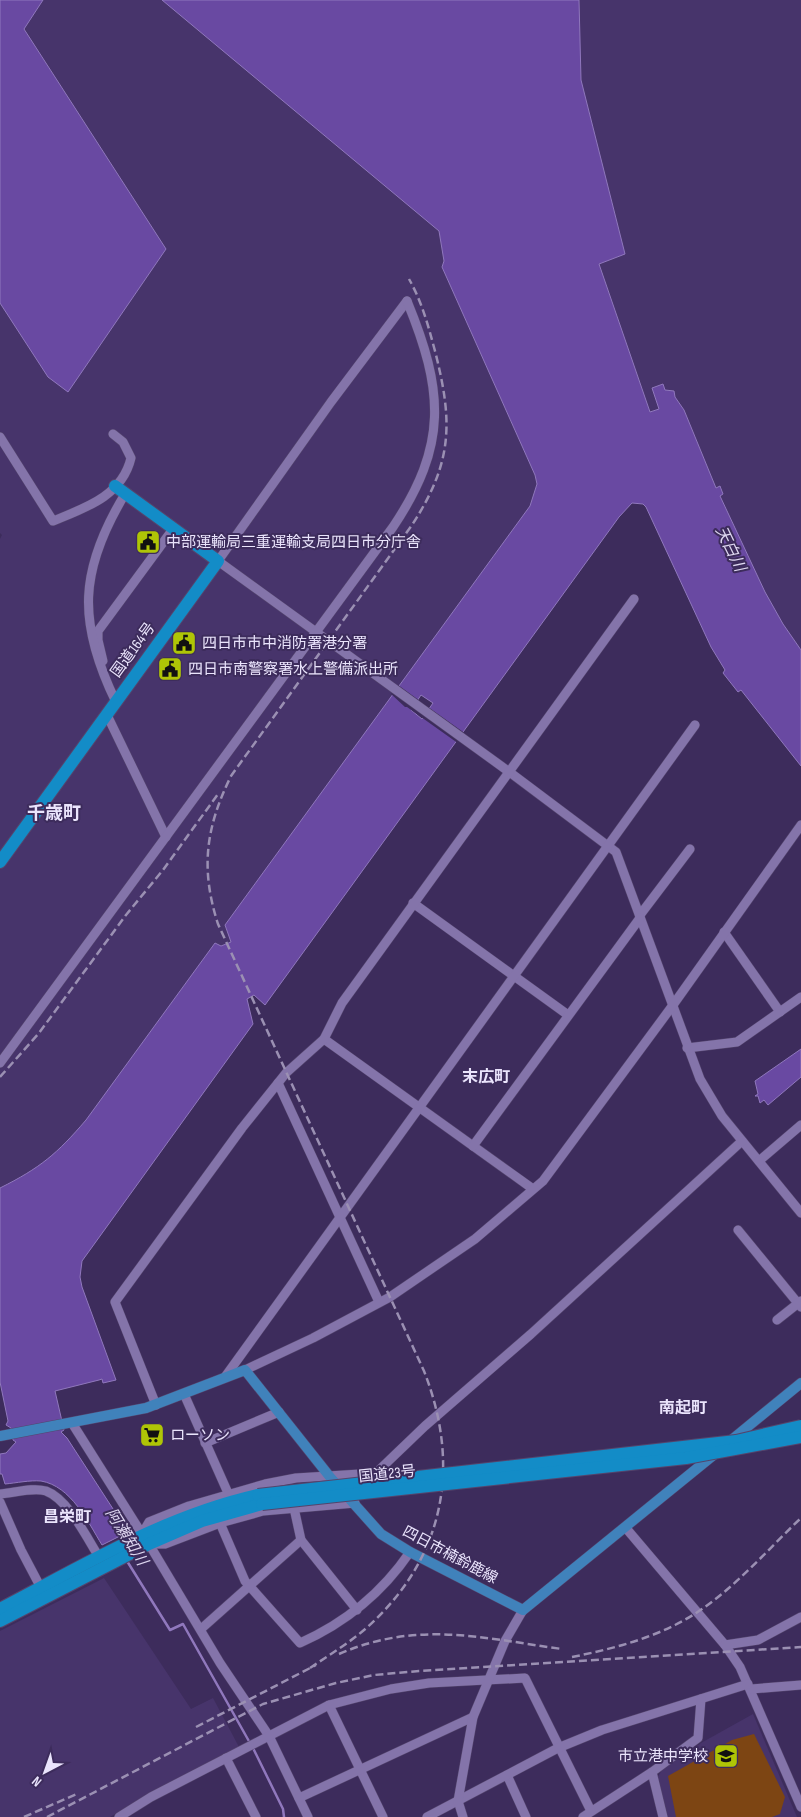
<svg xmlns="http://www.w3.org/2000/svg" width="801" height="1817" font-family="'Sofia Sans Condensed','Noto Sans JP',sans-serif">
  <rect width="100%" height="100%" fill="#3d2c5c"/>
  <g fill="#47346b">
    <path d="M43 0H162L439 231 444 261 442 267 535 475 537 484 530 506 225 925 231 942 221 946 215 943 86 1120 66 1143 45 1163 0 1188V539L2 535 0 533V303L16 325 148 274 166 249 24 28Z"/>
    <path d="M579 0H801V650L783 624 765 592 720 495 723 493 721 487 716 488 684 410 675 397 659 409 650 412 599 263 625 254 581 80Z"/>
    <path d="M104 1578 191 1709 213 1698 239 1747 148 1794 110 1817H0V1631Z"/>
    <path d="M753 1714 797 1817H666L657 1778 662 1770 701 1743Z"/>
  </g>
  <path fill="#7d4513" d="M754 1734 785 1797 780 1814 772 1817H676L668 1776 732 1740Z"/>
  <g fill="#6949a2" stroke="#9078bd" fill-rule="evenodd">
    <path d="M0 0H43L24 29 166 249 68 392 48 377 0 303Z"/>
    <path d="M162 0H579L581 80 625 254 599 264 650 412 659 409 652 388 663 384 665 390 674 391 675 397 684 410 716 488 720 486 723 494 720 496 765 592 783 624 801 650V766L741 690 738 692 723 673 725 670 711 647 646 507 643 504 632 503 619 517 265 1005 254 995 247 999 253 1024 82 1261 80 1277 82 1287 116 1380 103 1383 102 1379 99 1380 55 1391 64 1430 61 1432 67 1438 128 1532 102 1545C88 1522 71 1486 41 1481 30 1480 16 1483 5 1484L2 1474H0V1454L6 1453 16 1442 13 1440 11 1428 6 1425 8 1421 0 1382V1188C40 1168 57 1154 86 1120L215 943 221 946 231 942 225 925 530 506 537 484 535 475 442 267 444 261 439 231ZM421 695 433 703 422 719 411 710Z"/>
    <path d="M801 1049V1077L768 1105 764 1100 760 1103 758 1096H755L758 1094 755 1081Z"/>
  </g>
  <path fill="#3d2c5c" d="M398 685 420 701 414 710 421 715 428 707 466 734 459 744 407 707H405L391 694Z"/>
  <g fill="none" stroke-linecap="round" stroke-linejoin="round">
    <g stroke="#9078bd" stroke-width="2.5">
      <path d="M127 1561 170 1630 183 1624 250 1743"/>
      <path d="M253 1748 283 1809 284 1817"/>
    </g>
    <defs>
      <g id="minor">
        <path d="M407 301 331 402 218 561 508 771 616 852 700 1079 722 1116 801 1213"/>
        <path d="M0 437 53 521C85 508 122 496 131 458L123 442 113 434"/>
        <path d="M103 661 98 640V631L173 529"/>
        <path d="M116 702C77 622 79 570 125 494"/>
        <path d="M107 715 166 837"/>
        <path d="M413 903 568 1015"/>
        <path d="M640 915 690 849"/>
        <path d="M724 932 780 1012"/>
        <path d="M324 1039 533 1189"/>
        <path d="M687 1048 737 1042 801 997"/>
        <path d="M0 1063 393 527C448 445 444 391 407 301"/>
        <path d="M278 1083 379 1302"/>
        <path d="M473 1146 640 918"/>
        <path d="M759 1161 801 1125"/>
        <path d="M738 1230 801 1307"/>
        <path d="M777 1320 801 1301"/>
        <path d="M245 1370 313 1338 390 1297 475 1239 543 1181 673 1005 801 825"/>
        <path d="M225 1377 695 725"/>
        <path d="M184 1394 228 1493"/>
        <path d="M156 1405 115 1302 242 1128 286 1073 324 1039 342 1003 634 599"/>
        <path d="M72 1423 142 1534 149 1522 189 1506 265 1484 296 1478 376 1473 425 1426 531 1334 742 1141"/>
        <path d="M205 1443 279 1412"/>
        <path d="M0 1494C14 1493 33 1487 46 1491 68 1499 87 1538 99 1557"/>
        <path d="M0 1502 21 1550 41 1588"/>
        <path d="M220 1523 245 1581 300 1643C345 1623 382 1593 410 1552"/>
        <path d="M625 1527 725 1645 740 1667 801 1807"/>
        <path d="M301 1540 357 1610"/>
        <path d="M149 1544 220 1663 269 1736 308 1817"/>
        <path d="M154 1544H165L220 1523 263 1511 355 1503"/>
        <path d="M201 1629 301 1540 294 1508"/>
        <path d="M725 1645 758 1640 801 1617"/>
        <path d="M751 1689 801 1685"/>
        <path d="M329 1705 383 1817"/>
        <path d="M226 1758 256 1817"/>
        <path d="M652 1772 663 1817"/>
        <path d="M507 1775 526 1817"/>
        <path d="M299 1798 473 1717"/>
        <path d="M119 1817 151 1797 329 1705 391 1689 429 1683 525 1678 591 1811"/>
        <path d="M427 1817 558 1748 602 1730 748 1684"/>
        <path d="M463 1817 458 1801 473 1717 505 1641 523 1610"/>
        <path d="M583 1817 652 1772 698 1738 701 1699"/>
      </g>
      <g id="major">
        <path d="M0 1436 146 1408 245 1370 330 1477 381 1534 410 1552 523 1610 716 1453"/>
        <path d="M729 1442 801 1383"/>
      </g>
      <g id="highway">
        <path d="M0 862 218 561 115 486"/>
        <path d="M0 1609C84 1565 165 1516 258 1495"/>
        <path d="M0 1621 149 1544 202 1521 262 1504"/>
      </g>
    </defs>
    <use href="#minor" stroke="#54456d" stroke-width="10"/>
    <use href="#major" stroke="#54456d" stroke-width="11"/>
    <use href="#highway" stroke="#54456d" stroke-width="14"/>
    <use href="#minor" stroke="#8474aa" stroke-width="9"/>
    <use href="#major" stroke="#4082bb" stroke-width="10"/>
    <use href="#highway" stroke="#138cc7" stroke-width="12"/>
    <g stroke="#9b90b3" stroke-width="2.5" stroke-dasharray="8 4" stroke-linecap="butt">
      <path d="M0 1077 39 1033 126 915 163 870 218 794"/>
      <path d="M339 1654C418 1620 481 1638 562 1649"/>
      <path d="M572 1657C607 1650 643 1641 675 1625 724 1601 762 1555 801 1518"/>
      <path d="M310 1668C332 1653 356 1639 375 1620 446 1551 460 1463 424 1371L218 924C200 868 206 827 231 776L412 525C453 462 453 422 435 351 428 325 422 302 409 279"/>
      <path d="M196 1727 316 1665"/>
      <path d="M24 1817 79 1793"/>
      <path d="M47 1817 263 1704 336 1683 374 1675 419 1671 801 1647"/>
    </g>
    <defs>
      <g id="highway-bridge">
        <path d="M258 1495 736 1441 801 1426"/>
        <path d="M262 1504 686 1458 801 1437"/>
      </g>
    </defs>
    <use href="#highway-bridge" stroke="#54456d" stroke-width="14" stroke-linecap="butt"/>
    <use href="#highway-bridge" stroke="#138cc7" stroke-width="12"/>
  </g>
  <defs>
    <symbol id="civic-square" viewBox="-11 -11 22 22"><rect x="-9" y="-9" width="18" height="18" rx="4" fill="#afc506" stroke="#3d2c5c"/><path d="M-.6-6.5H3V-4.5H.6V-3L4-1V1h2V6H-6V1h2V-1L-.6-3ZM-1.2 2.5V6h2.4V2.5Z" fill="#111"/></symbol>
    <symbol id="supermarket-square" viewBox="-11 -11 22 22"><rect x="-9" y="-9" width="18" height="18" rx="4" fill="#afc506" stroke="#3d2c5c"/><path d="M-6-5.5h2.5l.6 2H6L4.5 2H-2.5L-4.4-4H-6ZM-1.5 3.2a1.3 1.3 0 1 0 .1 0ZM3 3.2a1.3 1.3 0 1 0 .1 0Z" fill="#111"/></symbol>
    <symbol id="school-square" viewBox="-11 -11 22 22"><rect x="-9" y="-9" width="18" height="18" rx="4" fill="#afc506" stroke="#3d2c5c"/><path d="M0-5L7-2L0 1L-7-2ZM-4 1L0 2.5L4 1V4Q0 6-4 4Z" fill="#111"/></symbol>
  </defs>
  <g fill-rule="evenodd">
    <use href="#civic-square" x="134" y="528" width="28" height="28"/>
    <use href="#civic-square" x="170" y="629" width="28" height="28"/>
    <use href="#civic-square" x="156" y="655" width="28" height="28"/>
    <use href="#supermarket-square" x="138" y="1421" width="28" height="28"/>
    <use href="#school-square" x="712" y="1742" width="28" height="28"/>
  </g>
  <g text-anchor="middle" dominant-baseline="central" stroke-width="4" stroke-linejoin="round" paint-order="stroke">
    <g font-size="15" fill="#eae4fc" stroke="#3d2c5c" text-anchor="start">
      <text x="166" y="542">中部運輸局三重運輸支局四日市分庁舎</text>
      <text x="202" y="643">四日市市中消防署港分署</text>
      <text x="188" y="669">四日市南警察署水上警備派出所</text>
      <text x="170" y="1435">ローソン</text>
      <text x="708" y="1756" text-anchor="end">市立港中学校</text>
    </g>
    <g font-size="15" fill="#eae4fc" stroke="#3d2c5c">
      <text transform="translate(133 650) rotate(-54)">国道164号</text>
      <text transform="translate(387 1474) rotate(-6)">国道23号</text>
      <text transform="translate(450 1555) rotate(28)">四日市楠鈴鹿線</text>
    </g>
    <g font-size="16" font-style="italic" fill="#ded7f0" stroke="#3d2c5c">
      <text transform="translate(730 549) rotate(64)">天白川</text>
      <text transform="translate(126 1537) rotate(58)">阿瀬知川</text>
    </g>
    <g font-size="16" font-weight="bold" fill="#eae4fc" stroke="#3d2c5c">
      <text x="486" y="1077">末広町</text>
      <text x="683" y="1408">南起町</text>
      <text x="67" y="1517">昌栄町</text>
    </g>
    <g font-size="18" font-weight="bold" fill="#eae4fc" stroke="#3d2c5c">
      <text x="54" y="813">千歳町</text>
    </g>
  </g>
  <g transform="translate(45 1772) rotate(221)" stroke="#3d2c5c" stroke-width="4" paint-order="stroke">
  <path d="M0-4L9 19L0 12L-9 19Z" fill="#eae4fc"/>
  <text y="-8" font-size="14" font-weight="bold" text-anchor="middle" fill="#eae4fc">N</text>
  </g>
</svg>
